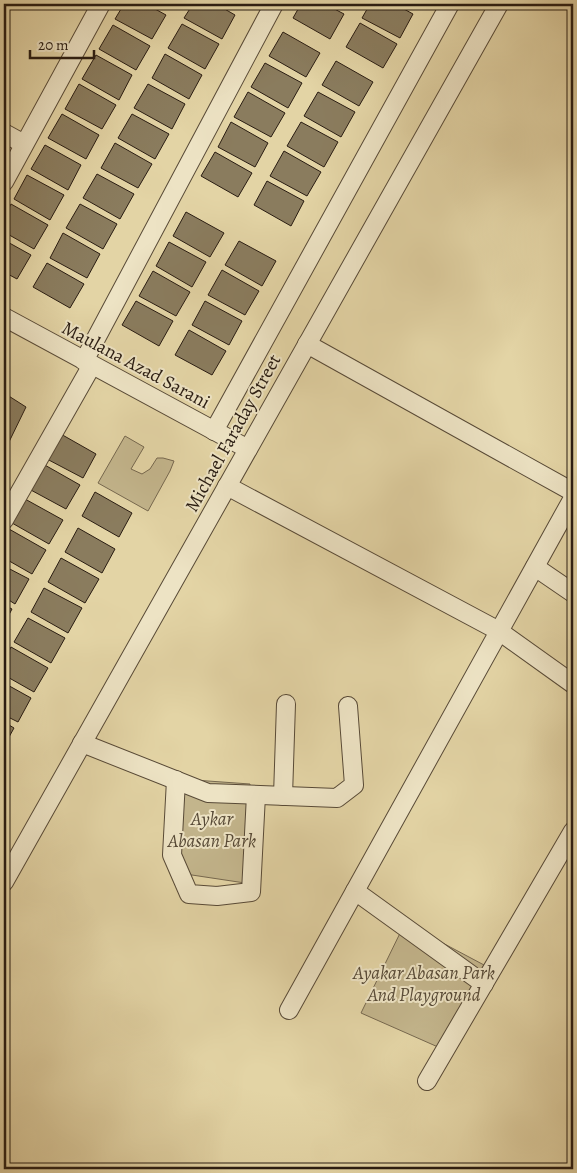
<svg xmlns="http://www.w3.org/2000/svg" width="577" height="1173" font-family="Alegreya,serif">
  <rect width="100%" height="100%" fill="#e3d4a5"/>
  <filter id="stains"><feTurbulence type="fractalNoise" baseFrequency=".004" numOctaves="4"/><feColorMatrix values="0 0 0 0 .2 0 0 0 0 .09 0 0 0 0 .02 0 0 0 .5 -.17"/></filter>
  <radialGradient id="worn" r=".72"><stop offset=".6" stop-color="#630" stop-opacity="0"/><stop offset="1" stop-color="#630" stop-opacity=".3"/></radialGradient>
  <g fill="#c3b58c" stroke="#76684f">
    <path d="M125 436 144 447 131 469 142 474 150 469 157 458H163L174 461 170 471 148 511 98 483Z"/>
    <path d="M180 779 250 784 245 883 172 872Z"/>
    <path d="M405 923 484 965 438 1047 361 1013Z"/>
  </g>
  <g fill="#8a7c5e" stroke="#291c12">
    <path d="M124 4H146L166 15 152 39 115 19Z"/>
    <path d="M193 4H216L235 15 222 39 184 18Z"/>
    <path d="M301 4H325L344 14 330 39 293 18Z"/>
    <path d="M370 4H395L413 14 400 38 362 18Z"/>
    <path d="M360 23 397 44 383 68 346 47Z"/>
    <path d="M182 24 219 44 205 69 168 48Z"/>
    <path d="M113 25 150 46 136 70 99 49Z"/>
    <path d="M283 32 320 53 306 77 269 56Z"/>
    <path d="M165 54 202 75 189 99 152 78Z"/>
    <path d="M96 55 132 75 119 100 82 79Z"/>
    <path d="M336 61 373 82 359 106 322 85Z"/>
    <path d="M265 63 302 83 288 108 251 87Z"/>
    <path d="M79 84 116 105 102 129 65 109Z"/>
    <path d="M148 84 185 104 172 129 134 108Z"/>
    <path d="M248 92 285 113 271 137 234 117Z"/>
    <path d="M318 92 355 112 341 137 304 116Z"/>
    <path d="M62 114 99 135 86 159 48 138Z"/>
    <path d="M132 114 169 134 155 159 118 138Z"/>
    <path d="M231 122 268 143 255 167 218 147Z"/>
    <path d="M301 122 338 142 324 167 287 146Z"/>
    <path d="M115 143 152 164 138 188 101 168Z"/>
    <path d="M45 145 81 165 68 190 31 169Z"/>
    <path d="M284 151 321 172 307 196 270 176Z"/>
    <path d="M215 152 252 173 238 197 201 176Z"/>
    <path d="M97 174 134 194 120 219 83 198Z"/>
    <path d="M27 175 64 195 50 220 14 199Z"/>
    <path d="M267 181 304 201 291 226 254 205Z"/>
    <path d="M11 204 48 225 34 249 4 232V217Z"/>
    <path d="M80 204 117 224 103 249 66 228Z"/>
    <path d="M186 212 224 233 210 257 173 236Z"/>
    <path d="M63 233 100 254 87 278 50 258Z"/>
    <path d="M4 240 31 255 17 279 4 272Z"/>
    <path d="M239 241 276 261 262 286 225 265Z"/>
    <path d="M169 242 206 262 192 287 156 266Z"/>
    <path d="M47 263 84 284 70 308 33 287Z"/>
    <path d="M222 270 259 291 245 315 208 295Z"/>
    <path d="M153 271 190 292 176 316 139 296Z"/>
    <path d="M136 301 173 321 159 346 122 325Z"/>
    <path d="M205 301 242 321 229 345 192 325Z"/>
    <path d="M189 330 226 351 212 375 175 355Z"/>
    <path d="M4 393 26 407 7 446 4 445Z"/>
    <path d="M59 433 96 454 83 478 45 458Z"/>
    <path d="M43 464 80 485 66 509 29 489Z"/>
    <path d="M95 492 132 513 119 537 82 516Z"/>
    <path d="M25 499 63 520 49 544 12 523Z"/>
    <path d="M78 528 115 549 102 573 65 552Z"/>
    <path d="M9 529 46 550 32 574 4 558V538Z"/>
    <path d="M61 558 99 579 85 603 48 582Z"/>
    <path d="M4 566 29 579 15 604 4 597Z"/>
    <path d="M44 588 82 608 68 633 31 612Z"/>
    <path d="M4 605 12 609 4 624Z"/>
    <path d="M28 618 65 638 51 663 14 642Z"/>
    <path d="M11 647 48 668 34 692 4 675V660Z"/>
    <path d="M4 683 31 698 18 722 4 715Z"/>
    <path d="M4 722 14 728 4 746Z"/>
  </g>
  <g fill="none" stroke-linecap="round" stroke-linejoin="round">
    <defs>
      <g id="minor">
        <path d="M4 133 24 144"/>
        <path d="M4 182 101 4"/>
        <path d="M4 317 248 449"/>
        <path d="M307 344 573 492"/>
        <path d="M84 361 274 4"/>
        <path d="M214 431 450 4"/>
        <path d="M227 486 499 631 573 684"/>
        <path d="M4 520 92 365"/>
        <path d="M535 567 573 593"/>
        <path d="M82 743 208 793 337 798 354 785 348 706"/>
        <path d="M176 780 172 855 189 894 217 896 251 892 256 795"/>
        <path d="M283 796 286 704"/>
        <path d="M4 882 499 4"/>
        <path d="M355 891 484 984"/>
        <path d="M289 1010 573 498"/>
        <path d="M427 1081 573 831"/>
      </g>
    </defs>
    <use href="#minor" stroke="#584a37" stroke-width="20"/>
    <use href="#minor" stroke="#ede3c4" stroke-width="18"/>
  </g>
  <g text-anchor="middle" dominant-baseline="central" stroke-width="4" stroke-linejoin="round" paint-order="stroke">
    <g font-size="19" fill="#291c12" stroke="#ede3c4">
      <text transform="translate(136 365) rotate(28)">Maulana Azad Sarani</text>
      <text transform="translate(233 433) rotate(-61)">Michael Faraday Street</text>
    </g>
    <g font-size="19" font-style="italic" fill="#574a37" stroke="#ede3c4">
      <text x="212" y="819">Aykar<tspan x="212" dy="22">Abasan Park</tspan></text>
      <text x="424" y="973">Ayakar Abasan Park<tspan x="424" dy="22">And Playground</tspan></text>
    </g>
  </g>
  <rect width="577" height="1173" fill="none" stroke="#e3d4a5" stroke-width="20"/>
  <rect x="5" y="5" width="567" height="1163" fill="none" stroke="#291c12" stroke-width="2.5"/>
  <rect x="10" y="10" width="557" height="1153" fill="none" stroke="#291c12"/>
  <path d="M30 50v8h64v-8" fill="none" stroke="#291c12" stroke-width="2.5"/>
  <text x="38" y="50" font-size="15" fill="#291c12" stroke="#ede3c4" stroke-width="4" paint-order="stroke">20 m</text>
  <rect width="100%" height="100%" filter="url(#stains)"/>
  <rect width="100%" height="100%" fill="url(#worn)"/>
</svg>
